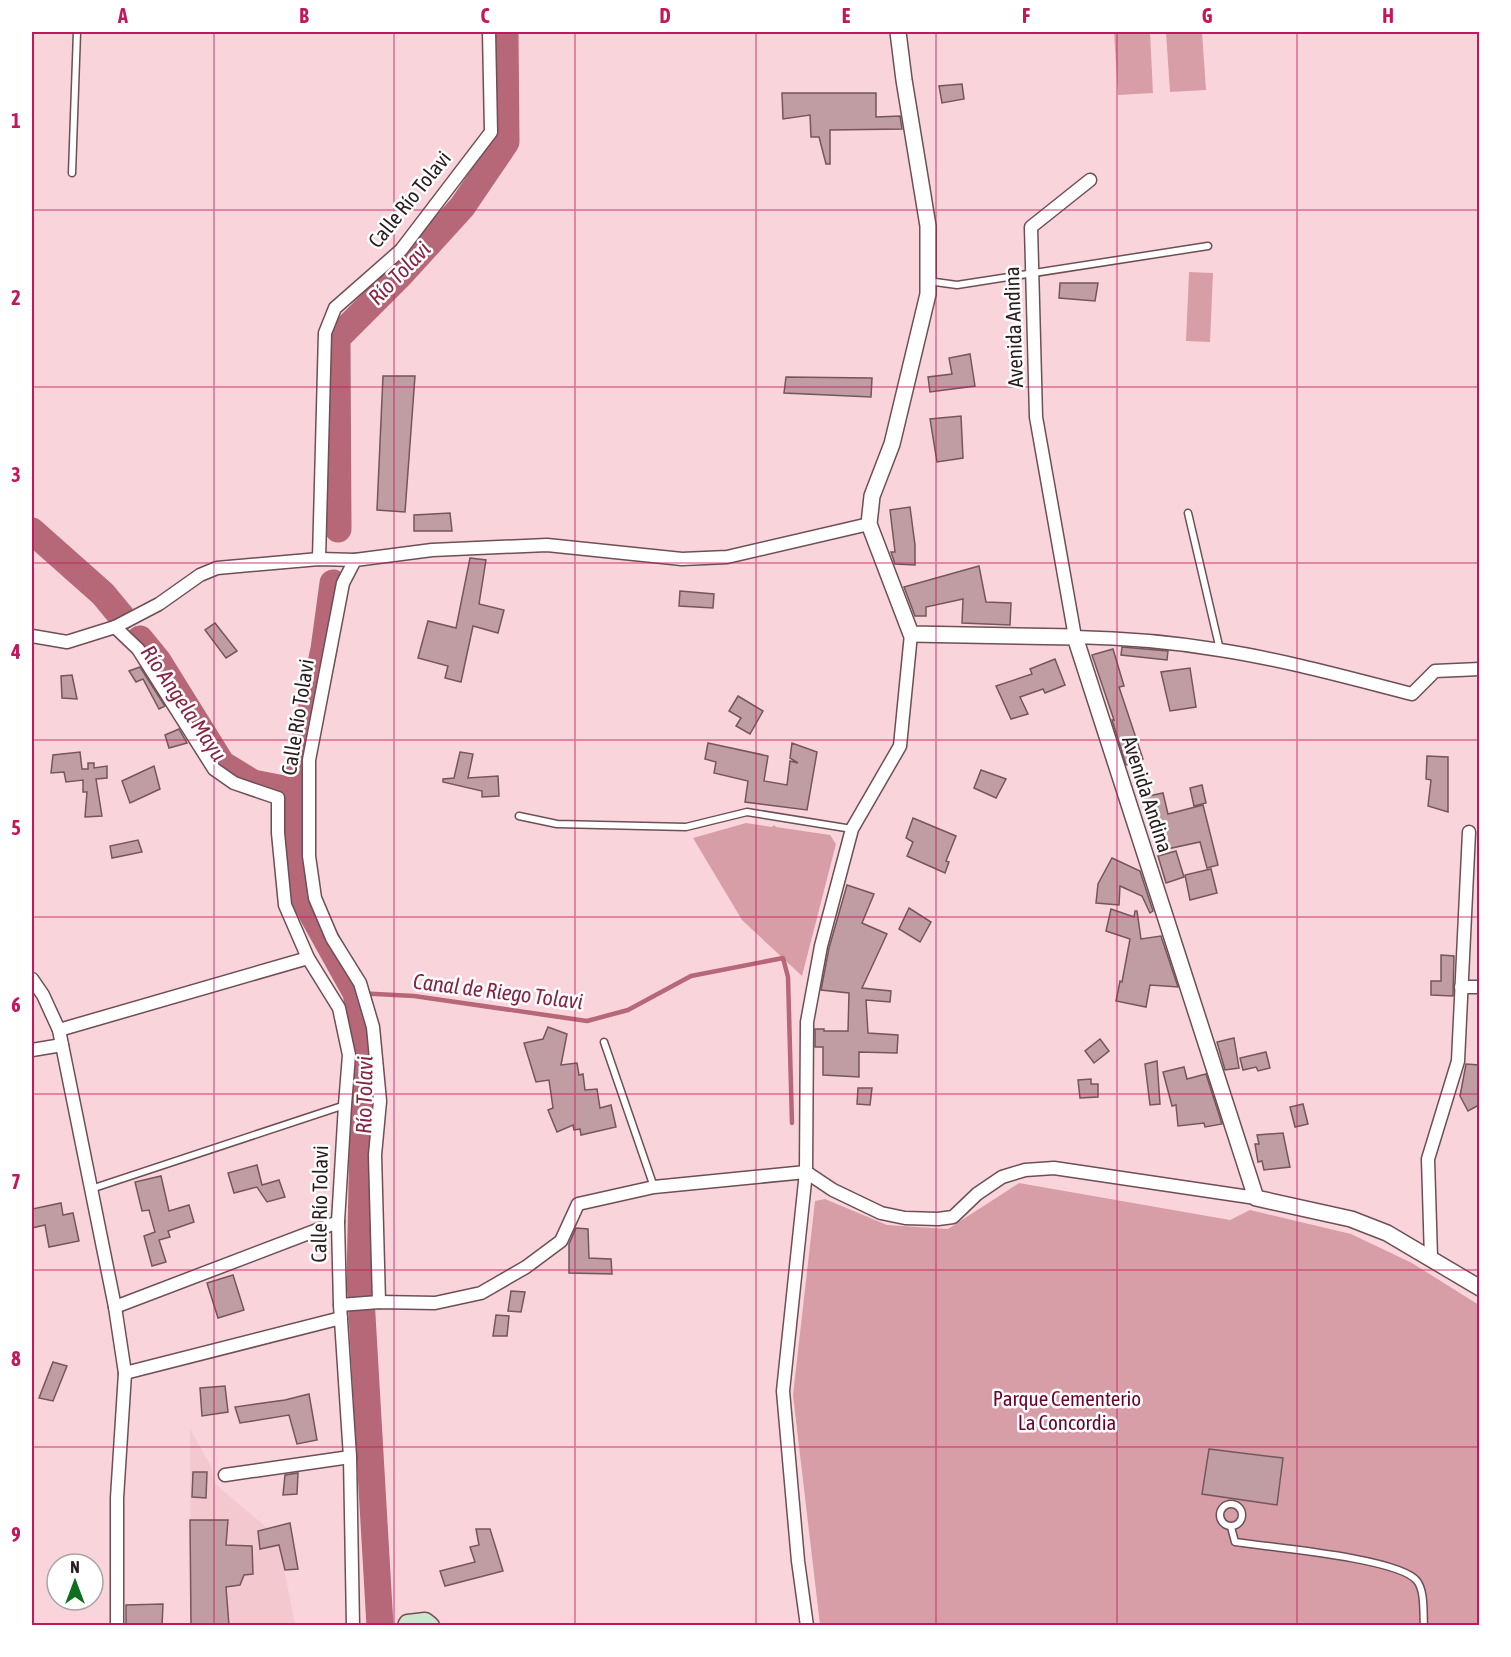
<svg xmlns="http://www.w3.org/2000/svg" width="1511" height="1657" font-family="'Asap Condensed',sans-serif">
  <rect width="100%" height="100%" fill="#f9d5db"/>
  <path fill="#f4c8cf" d="M190 1429 211 1466 215 1484 278 1537 295 1625H191Z"/>
  <g fill="#d89ea8">
    <path d="M1114 32H1150L1153 93 1118 95Z"/>
    <path d="M1166 32H1202L1206 90 1170 92Z"/>
    <path d="M1189 272 1213 273 1210 342 1186 341Z"/>
    <path d="M746 823 772 827 774 825 776 827 830 835 836 844 802 976 742 920 693 838Z"/>
    <path d="M1019 1183 1230 1220 1250 1210 1351 1234 1412 1263 1479 1305V1625H820L793 1395 815 1201 825 1199 887 1225 948 1229Z"/>
  </g>
  <g fill="none" stroke-linecap="round" stroke-linejoin="round">
    <path stroke="#b66778" stroke-width="4.5" d="M356 993 414 996 587 1021 628 1010 691 976 783 958 788 977 792 1123"/>
    <g stroke="#b66778" stroke-width="27">
      <path d="M338 529 337 338 400 275 462 207 506 142 505 32"/>
      <path d="M32 531 103 594 122 617"/>
      <path d="M333 583 324 649 294 791 297 866 306 903 356 993 365 1042 360 1281 380 1626"/>
      <path d="M140 639 158 661 222 764 253 783 294 791"/>
    </g>
  </g>
  <g fill="#bf9da3" stroke="#74565c" stroke-width="1.5">
    <path d="M962 84 964 99 942 103 939 86Z"/>
    <path d="M782 93H876V117L900 116 902 129 830 130V164H826L819 137H811L810 115 783 119Z"/>
    <path d="M1060 283H1098L1095 301 1059 298Z"/>
    <path d="M970 354 975 386 930 392 928 377 952 374 949 358Z"/>
    <path d="M383 376H415L405 512 377 510Z"/>
    <path d="M786 377 872 378 871 397 784 393Z"/>
    <path d="M961 416 963 458 937 462 930 419Z"/>
    <path d="M910 507 915 545V565L895 564 891 552H895L890 510Z"/>
    <path d="M450 513 452 531H414V515Z"/>
    <path d="M470 558 486 560 479 604 504 610 498 633 473 626 461 682 445 678 448 666 418 658 428 621 456 628Z"/>
    <path d="M979 566 986 602 1011 603 1010 625 962 623 963 599 926 607V616H915L904 587Z"/>
    <path d="M680 591 714 594 713 608 679 606Z"/>
    <path d="M215 623 237 651 226 658 205 630Z"/>
    <path d="M1122 647 1168 651 1167 660 1121 655Z"/>
    <path d="M1113 649 1124 686 1119 687 1143 759 1126 765 1112 720H1114L1092 655Z"/>
    <path d="M1055 659 1065 685 1045 693 1043 689 1020 697 1028 714 1011 719 996 686 1032 674 1030 669Z"/>
    <path d="M140 667 165 706 159 709 143 679 136 682 129 671Z"/>
    <path d="M1190 668 1196 707 1170 711 1161 672Z"/>
    <path d="M72 675 77 699 62 698 61 676Z"/>
    <path d="M738 696 763 711 750 734 736 726 741 718 729 711Z"/>
    <path d="M179 729 187 743 169 748 165 735Z"/>
    <path d="M708 743 768 756 764 781 787 785 790 761 798 763 790 758 792 743 817 752 807 810 745 802 748 781 714 773 716 762 705 759Z"/>
    <path d="M80 752 82 769H88V763H94V768L107 766V778L96 779 102 816 85 817 87 792H83V780L66 782 64 772 51 773 53 755Z"/>
    <path d="M460 752 473 754 468 778 498 776 499 796 482 797V791L443 782V779L454 778Z"/>
    <path d="M1427 756 1448 757V812L1428 806 1431 780 1426 779Z"/>
    <path d="M154 766 160 789 130 803 122 781Z"/>
    <path d="M981 770 1006 779 996 798 974 788Z"/>
    <path d="M1202 785 1206 803 1194 806 1190 788Z"/>
    <path d="M1163 793 1168 814 1203 805 1218 865 1207 868 1200 842 1167 849 1161 827 1151 829 1144 797Z"/>
    <path d="M913 818 956 836 946 861 949 862 945 873 907 856 913 842 906 838Z"/>
    <path d="M138 840 142 852 112 858 110 846Z"/>
    <path d="M1176 851 1184 877 1166 883 1158 856Z"/>
    <path d="M1112 858 1140 871 1153 911 1150 913 1142 896 1120 886 1119 905 1096 903 1098 884Z"/>
    <path d="M1211 869 1217 893 1190 900 1185 875Z"/>
    <path d="M847 885 874 894 862 923 887 934 862 988 891 991 890 1002 866 1000 868 1033 898 1035 897 1053 859 1052V1077L823 1075V1047H815V1029H824V1031H848L849 993 821 990 829 948Z"/>
    <path d="M909 908 931 922 920 942 899 929Z"/>
    <path d="M1111 909 1134 917 1135 911H1137L1141 939 1161 936 1178 987 1150 985 1146 1007 1116 1001 1120 981 1122 982 1130 939 1106 931Z"/>
    <path d="M1441 955 1454 956 1453 996 1431 995V981H1441Z"/>
    <path d="M548 1027 567 1034 561 1065 577 1063 579 1075 583 1074 585 1090 597 1089 600 1108 611 1105 616 1127 581 1135 580 1129 574 1130 573 1125 557 1132 548 1110 553 1108 549 1080 536 1082 524 1043 543 1039Z"/>
    <path d="M1234 1038 1239 1068 1225 1070 1217 1042Z"/>
    <path d="M1100 1039 1109 1051 1094 1063 1085 1051Z"/>
    <path d="M1266 1052 1270 1068 1258 1071 1256 1067 1243 1070 1240 1058Z"/>
    <path d="M1157 1061 1160 1104 1150 1105 1145 1064Z"/>
    <path d="M1466 1064 1479 1065V1105L1468 1111 1460 1096Z"/>
    <path d="M1184 1067 1187 1079 1206 1074 1222 1124 1205 1127 1204 1123 1178 1126 1176 1105 1172 1106 1163 1072Z"/>
    <path d="M1091 1079V1084H1098V1097L1080 1098 1078 1080Z"/>
    <path d="M858 1088H872L870 1105 857 1104Z"/>
    <path d="M1303 1104 1308 1124 1295 1127 1290 1107Z"/>
    <path d="M1283 1133 1290 1167 1264 1170 1262 1161 1258 1162 1255 1144H1259L1257 1135Z"/>
    <path d="M257 1165 262 1185 279 1180 285 1197 267 1202 257 1187 234 1193 228 1173Z"/>
    <path d="M161 1176 169 1211 189 1205 194 1222 168 1231 170 1237 159 1240 166 1262 152 1266 144 1236 155 1232 149 1210 142 1211 135 1182Z"/>
    <path d="M61 1203 63 1215 73 1213 79 1241 49 1247 45 1225 32 1228V1209Z"/>
    <path d="M576 1228 588 1229 589 1258 611 1259 612 1274 569 1273V1244Z"/>
    <path d="M233 1275 244 1310 218 1318 207 1283Z"/>
    <path d="M511 1291 525 1292 521 1312 508 1311Z"/>
    <path d="M496 1315 509 1316 507 1336H493Z"/>
    <path d="M53 1362 67 1366 53 1401 39 1398Z"/>
    <path d="M225 1386 228 1412 202 1416 200 1388Z"/>
    <path d="M309 1394 317 1440 297 1444 289 1415 240 1423 235 1407 285 1400Z"/>
    <path d="M1209 1449 1283 1458 1277 1505 1202 1494Z"/>
    <path d="M193 1472H207L206 1498 192 1497Z"/>
    <path d="M298 1473 297 1494 283 1495 285 1475Z"/>
    <path d="M190 1520H228L226 1545 252 1546 253 1574 244 1575 240 1585 226 1587 229 1626H191Z"/>
    <path d="M290 1523 298 1569 285 1570 279 1545 260 1549 258 1531Z"/>
    <path d="M476 1529H490L503 1571 445 1586 440 1571 475 1562 470 1547 479 1545Z"/>
    <path d="M163 1604 162 1626H126V1605Z"/>
  </g>
  <g fill="none" stroke-linecap="round" stroke-linejoin="round">
    <defs>
      <g id="service">
        <path d="M72 173 77 32"/>
        <path d="M928 281 957 285 1208 246"/>
        <path d="M1188 513 1220 650"/>
        <path d="M519 816 557 824 686 827 747 812 852 829"/>
        <path d="M604 1042 654 1187"/>
        <path d="M91 1189 345 1105"/>
        <circle cx="1231" cy="1515" r="11"/>
        <path d="M1231 1527 1235 1542C1268 1547 1400 1558 1417 1581 1425 1591 1423 1613 1424 1626"/>
      </g>
      <g id="minor">
        <path d="M1090 180 1031 227 1036 417 1075 637C1124 638 1172 642 1220 650 1285 660 1349 678 1412 694L1435 671 1480 669"/>
        <path d="M319 559 325 333 335 308 401 250 491 132 489 32"/>
        <path d="M355 560 343 583 309 760V856L315 898 332 938 360 983 373 1027 380 1101 375 1155 379 1302"/>
        <path d="M115 627 138 649 214 769 234 783 278 798V833L285 905 308 958 339 1008 349 1055 345 1105 338 1222 340 1305 350 1457 353 1626"/>
        <path d="M32 636 67 642 115 627 159 604 200 575 217 568 319 559 355 560 432 550 547 545 682 559 727 557 869 524"/>
        <path d="M32 979 43 995 59 1030 115 1307 125 1373 117 1498V1626"/>
        <path d="M1461 987H1480"/>
        <path d="M59 1030 308 958"/>
        <path d="M32 1050 62 1045"/>
        <path d="M1431 1258 1428 1159 1458 1061 1469 832"/>
        <path d="M340 1305 379 1302 435 1303 481 1293 526 1267 561 1241 578 1204 654 1187 806 1172 833 1190 881 1213 905 1218 938 1219 953 1217 977 1194 1002 1177 1025 1170 1054 1168 1256 1198"/>
        <path d="M115 1307 338 1222"/>
        <path d="M125 1373 341 1318"/>
        <path d="M225 1475 350 1457"/>
        <path d="M807 1626 798 1561 783 1391 806 1172 807 1022 821 946 852 829 900 746 911 634"/>
      </g>
      <path id="tertiary" d="M898 32 904 80 928 226V294L892 444 872 496 869 524 911 634 1075 637 1256 1198 1351 1219 1387 1233 1480 1288"/>
      <path id="secondary" d="M407 1626 408 1624 425 1622 430 1626"/>
    </defs>
    <use href="#service" stroke="#6d4f55" stroke-width="9"/>
    <use href="#minor" stroke="#6d4f55" stroke-width="15"/>
    <use href="#tertiary" stroke="#6d4f55" stroke-width="18"/>
    <use href="#secondary" stroke="#6d4f55" stroke-width="21"/>
    <use href="#service" stroke="#fff" stroke-width="6"/>
    <use href="#minor" stroke="#fff" stroke-width="12"/>
    <use href="#tertiary" stroke="#fff" stroke-width="15"/>
    <use href="#secondary" stroke="#cee5cf" stroke-width="18"/>
  </g>
  <path fill="none" stroke="#c2185b" stroke-width="1.5" stroke-opacity="0.55" d="M214 32V1626M394 32V1626M575 32V1626M756 32V1626M936 32V1626M1117 32V1626M1297 32V1626M32 210H1480M32 387H1480M32 563H1480M32 740H1480M32 917H1480M32 1094H1480M32 1270H1480M32 1447H1480"/>
  <g text-anchor="middle" dominant-baseline="central" stroke-width="5" stroke-linejoin="round" paint-order="stroke">
    <g font-size="21" fill="#281c1e" stroke="#fff">
      <text transform="translate(409 199) rotate(-51)">Calle Río Tolavi</text>
      <text transform="translate(1013 327) rotate(-92)">Avenida Andina</text>
      <text transform="translate(297 717) rotate(-81)">Calle Río Tolavi</text>
      <text transform="translate(1148 794) rotate(72)">Avenida Andina</text>
      <text transform="translate(319 1204) rotate(-89)">Calle Río Tolavi</text>
    </g>
    <g font-size="21" fill="#6a022c" stroke="#fff">
      <text x="1067" y="1398">Parque Cementerio<tspan x="1067" dy="24">La Concordia</tspan></text>
    </g>
    <g font-size="22" font-style="italic" fill="#862543" stroke="#fff">
      <text transform="translate(399 273) rotate(-46)">Río Tolavi</text>
      <text transform="translate(184 703) rotate(56)">Río Angela Mayu</text>
      <text transform="translate(498 991) rotate(7)">Canal de Riego Tolavi</text>
      <text transform="translate(364 1095) rotate(-89)">Río Tolavi</text>
    </g>
  </g>
  <rect width="1511" height="1657" fill="none" stroke="#ffffff" stroke-width="66"/>
  <g transform="translate(75 1582)"><circle r="28" fill="#ffffff" stroke="#a9a4a5" stroke-width="1.5"/>
  <path d="M0-4.5L10 22L0 15L-10 22Z" fill="#0d701f"/>
  <text y="-9" font-size="16" font-weight="bold" text-anchor="middle" fill="#281c1e">N</text>
  </g>
  <rect x="33" y="33" width="1445" height="1591" fill="none" stroke="#c2185b" stroke-width="2"/>
  <g font-size="20" text-anchor="middle" font-weight="bold" fill="#c2185b">
    <text x="123" y="23">A</text>
    <text x="304" y="23">B</text>
    <text x="485" y="23">C</text>
    <text x="665" y="23">D</text>
    <text x="846" y="23">E</text>
    <text x="1026" y="23">F</text>
    <text x="1207" y="23">G</text>
    <text x="1388" y="23">H</text>
    <text x="16" y="128">1</text>
    <text x="16" y="305">2</text>
    <text x="16" y="482">3</text>
    <text x="16" y="659">4</text>
    <text x="16" y="835">5</text>
    <text x="16" y="1012">6</text>
    <text x="16" y="1189">7</text>
    <text x="16" y="1366">8</text>
    <text x="16" y="1542">9</text>
  </g>
</svg>
